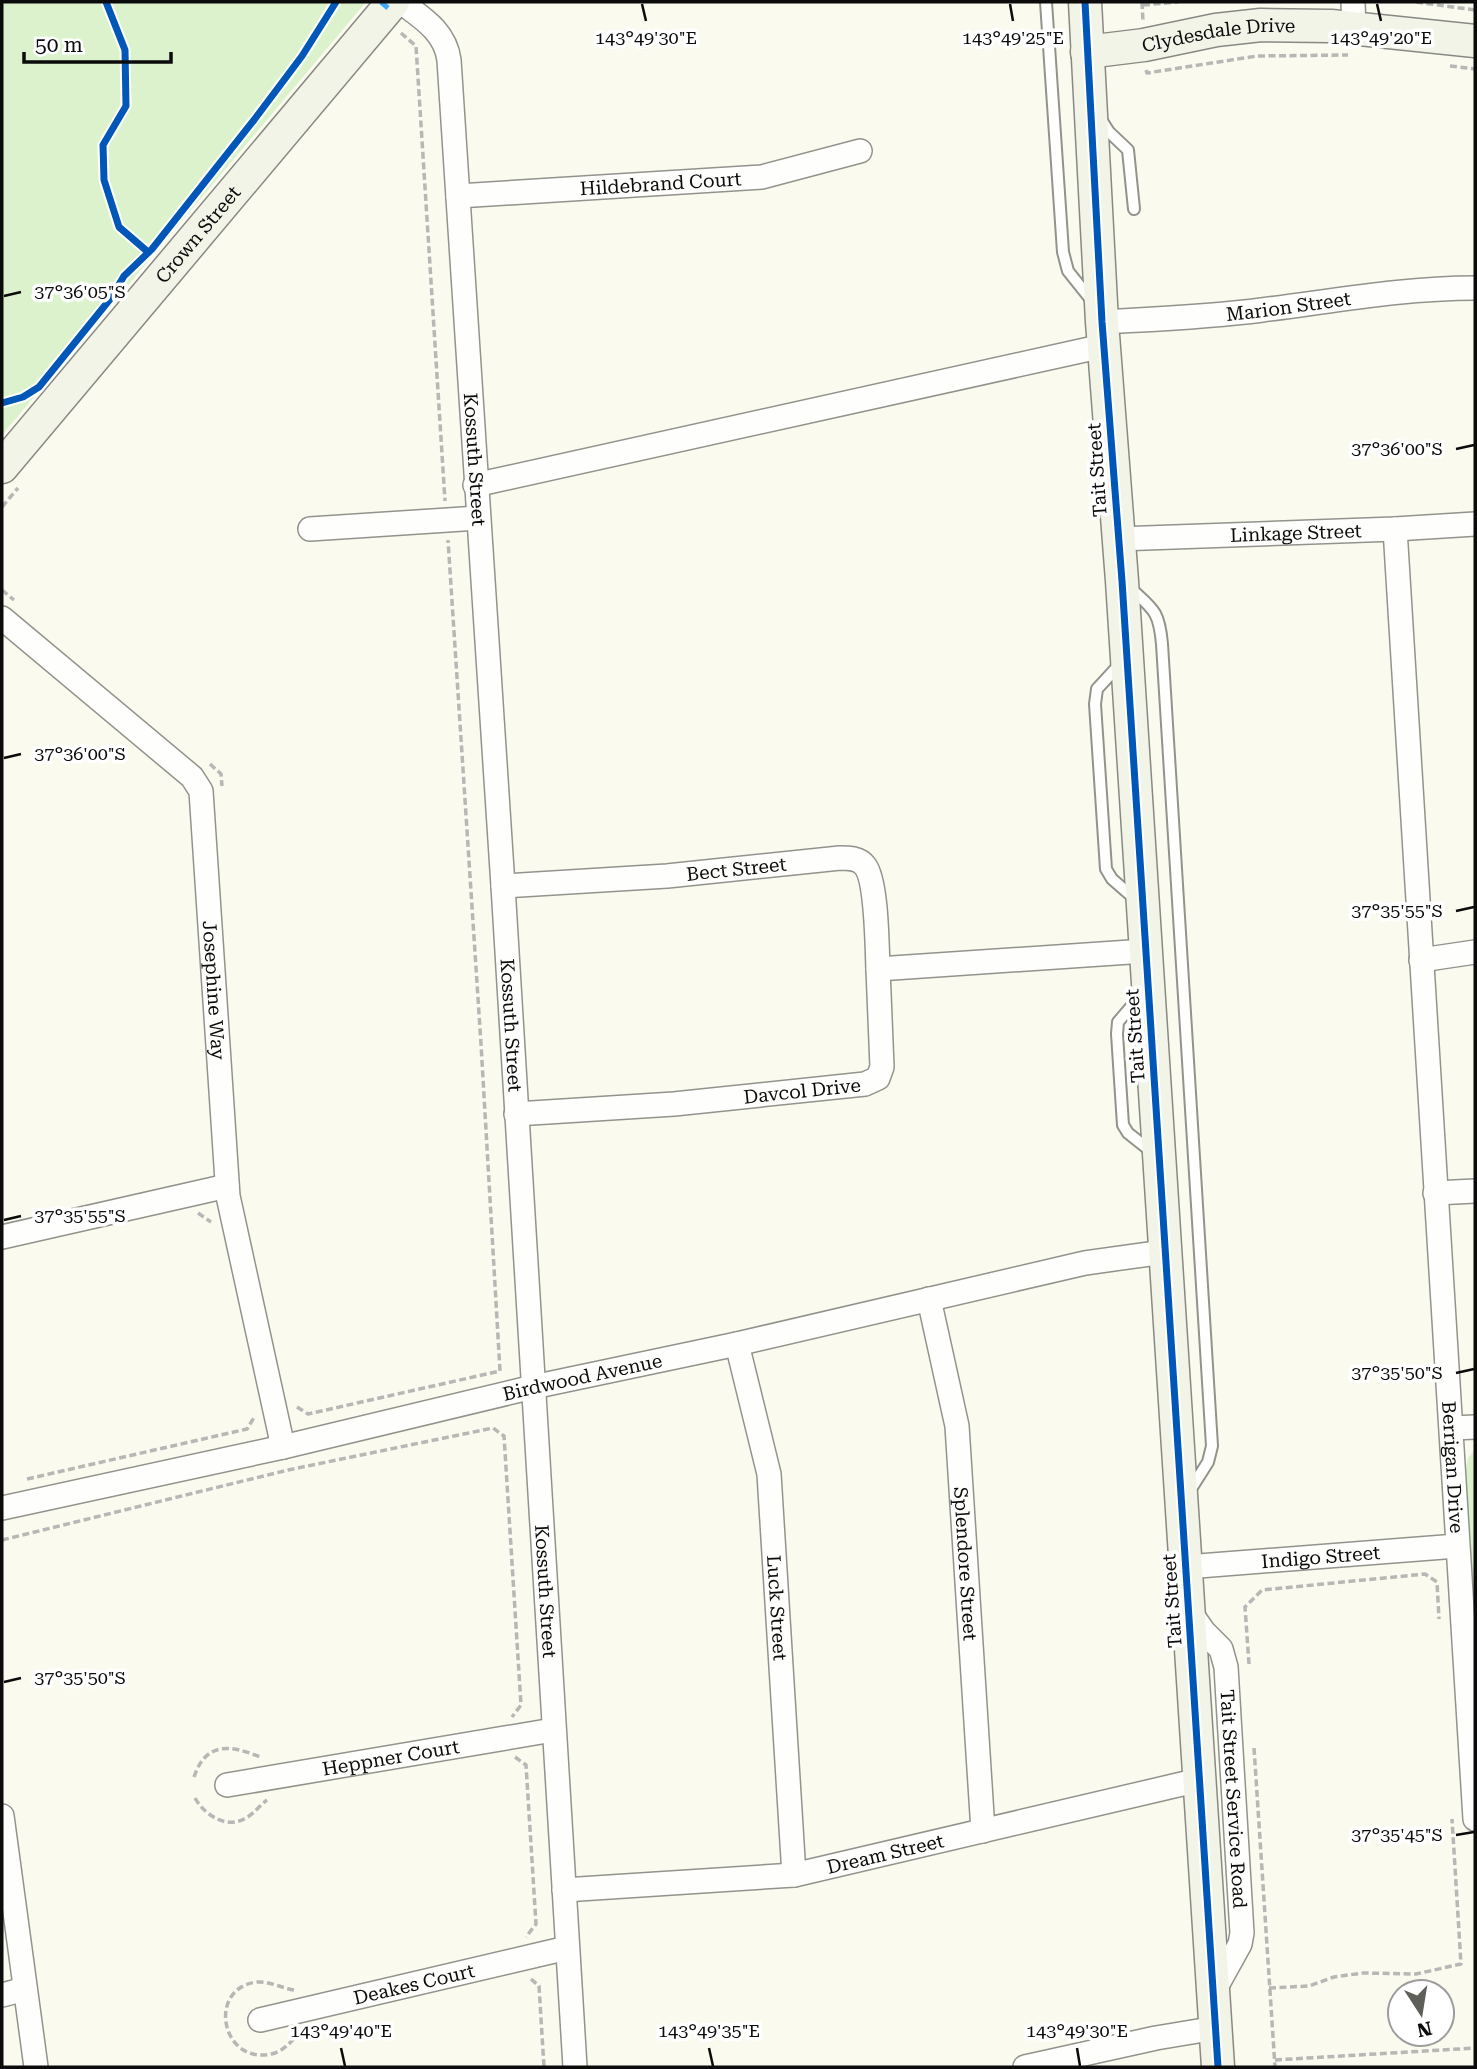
<svg xmlns="http://www.w3.org/2000/svg" width="1477" height="2069" font-family="'Roboto Serif',serif">
  <rect width="100%" height="100%" fill="#fafaee"/>
  <g fill="#dcf2cc">
    <path d="M2 2H366L2 435Z"/>
    <path d="M1475 1450V1613L1465 1473 1468 1458Z"/>
  </g>
  <g fill="none" stroke-linecap="round" stroke-linejoin="round">
    <defs>
      <g id="lane">
        <path d="M1046 2 1063 252 1068 271 1092 301"/>
        <path d="M1100 118 1109 132 1128 150 1134 209"/>
        <path d="M1129 587C1153 609 1159 610 1162 644L1212 1446 1208 1462 1189 1492"/>
        <path d="M1120 664 1097 689 1095 704 1106 869 1112 879 1135 899"/>
        <path d="M1142 994 1118 1022 1117 1034 1123 1125 1128 1133 1152 1152"/>
      </g>
      <g id="street">
        <path id="s1" d="M401 2C422 18 445 31 449 60L503 886 575 2067"/>
        <path d="M1353 2 1354 29"/>
        <path id="s2" d="M458 196 762 177 860 151"/>
        <path id="s3" d="M1102 322C1155 319 1209 317 1262 310 1334 301 1403 288 1475 288"/>
        <path d="M475 485 1103 346"/>
        <path d="M310 529 478 518"/>
        <path id="s4" d="M1395 529 1475 1819"/>
        <path id="s5" d="M1118 539 1395 529 1475 524"/>
        <path id="s6" d="M2 618 192 777 201 791 228 1196 283 1447"/>
        <path id="s7" d="M503 886 667 876 840 858C849 858 859 858 865 866 877 881 877 948 878 969"/>
        <path d="M1421 960 1475 952"/>
        <path id="s8" d="M516 1114 674 1104 865 1084 878 1078 882 1067 878 969 1145 951"/>
        <path d="M1435 1193 1475 1191"/>
        <path d="M2 1237 227 1186"/>
        <path id="s9" d="M929 1299 957 1426 983 1831"/>
        <path id="s10" d="M737 1344 769 1474 794 1875"/>
        <path d="M1452 1428 1475 1427"/>
        <path id="s11" d="M2 1508 283 1447 533 1387 737 1344 1085 1263 1164 1252"/>
        <path id="s12" d="M1186 1567 1457 1546"/>
        <path id="s13" d="M1188 1609 1204 1632 1221 1649 1226 1667 1242 1933 1240 1944 1214 1991"/>
        <path id="s14" d="M227 1785 553 1730"/>
        <path d="M2 1816 36 2067"/>
        <path id="s15" d="M564 1890 794 1875 1199 1780"/>
        <path d="M2 1995 25 1989"/>
        <path id="s16" d="M260 2020 567 1948"/>
        <path d="M1025 2067 1156 2038 1216 2028"/>
      </g>
      <g id="secondary">
        <path d="M1085 2 1102 322 1122 581 1218 2067"/>
        <path id="s17" d="M1087 52 1144 45 1216 30 1261 25 1331 26 1475 41"/>
        <path id="s18" d="M2 467 393 2"/>
      </g>
    </defs>
    <use href="#lane" stroke="#93938d" stroke-width="14"/>
    <use href="#street" stroke="#93938d" stroke-width="26"/>
    <use href="#secondary" stroke="#898984" stroke-width="35"/>
    <g stroke="#b7b7b5" stroke-width="3.5" stroke-dasharray="7 3.5" stroke-linecap="butt">
      <path d="M1142 2 1143 21"/>
      <path d="M1416 2 1475 10"/>
      <path d="M1143 5 1178 2"/>
      <path d="M401 33 416 46 445 501"/>
      <path d="M1450 66 1475 69"/>
      <path d="M1146 70 1147 73 1257 56 1348 55"/>
      <path d="M2 507 18 488"/>
      <path d="M2 590 14 600"/>
      <path d="M210 764 221 774 222 786"/>
      <path d="M198 1213 211 1222"/>
      <path d="M297 1407 308 1414 500 1371 481 1044 448 540"/>
      <path d="M27 1479 247 1429 255 1416"/>
      <path d="M2 1540 288 1470 493 1428 504 1436 521 1705 512 1717"/>
      <path d="M1249 1664 1245 1607 1262 1590 1425 1574 1437 1582 1439 1619"/>
      <path d="M1254 1748 1275 2067"/>
      <path d="M515 1757 526 1765 536 1924 526 1937"/>
      <path d="M194 1777C206 1741 231 1745 260 1757"/>
      <path d="M195 1798C204 1814 225 1829 244 1819 253 1815 259 1806 267 1800"/>
      <path d="M531 1979 539 1986 544 2067"/>
      <path d="M1269 1988 1309 1986 1334 1977 1363 1973 1416 1974 1461 1964 1452 1819"/>
      <path d="M294 1990C282 1988 269 1981 257 1982 205 1988 222 2069 275 2053 286 2049 292 2040 300 2033"/>
      <path d="M1275 2060 1475 2048"/>
    </g>
    <use href="#lane" stroke="#fefefc" stroke-width="10"/>
    <use href="#street" stroke="#fefefc" stroke-width="23"/>
    <use href="#secondary" stroke="#f3f4e8" stroke-width="32"/>
    <path stroke="#3fa9f5" stroke-width="5" stroke-dasharray="10 5" stroke-linecap="butt" d="M381 2 388 8"/>
    <defs>
      <g id="cycleway">
        <path d="M106 2 125 50 126 106 103 145 104 180 119 227 148 252"/>
        <path d="M1085 2 1102 322 1122 581 1218 2067"/>
        <path d="M2 403 23 397 39 387 111 298 124 276 152 249 254 120 302 56 336 2"/>
      </g>
    </defs>
    <use href="#cycleway" stroke="#fff" stroke-width="11"/>
    <use href="#cycleway" stroke="#0057b8" stroke-width="7"/>
  </g>
  <path fill="none" stroke="#0b0b0b" stroke-width="2.5" d="M642 4 646 21M1010 4 1013 21M1377 4 1381 21M4 296 21 292M1456 449 1474 445M4 758 21 754M1456 911 1474 907M4 1220 21 1216M1456 1373 1474 1369M4 1682 21 1678M1456 1835 1474 1832M341 2048 345 2066M709 2048 713 2066M1077 2048 1080 2066"/>
  <g text-anchor="middle" dominant-baseline="central" stroke-width="7" stroke-linejoin="round" paint-order="stroke">
    <g font-size="19" fill="#0b0b0b" stroke="#fff">
      <text stroke="none"><textPath href="#s17" startOffset="133">Clydesdale Drive</textPath></text>
      <text stroke="none"><textPath href="#s2" startOffset="203">Hildebrand Court</textPath></text>
      <text stroke="none"><textPath href="#s18" startOffset="304">Crown Street</textPath></text>
      <text stroke="none"><textPath href="#s3" startOffset="187">Marion Street</textPath></text>
      <text stroke="none"><textPath href="#s1" startOffset="478">Kossuth Street</textPath></text>
      <text transform="translate(1097 470) rotate(-94)">Tait Street</text>
      <text stroke="none"><textPath href="#s5" startOffset="178">Linkage Street</textPath></text>
      <text stroke="none"><textPath href="#s7" startOffset="234">Bect Street</textPath></text>
      <text stroke="none"><textPath href="#s6" startOffset="464">Josephine Way</textPath></text>
      <text stroke="none"><textPath href="#s1" startOffset="1045">Kossuth Street</textPath></text>
      <text transform="translate(1135 1036) rotate(-94)">Tait Street</text>
      <text stroke="none"><textPath href="#s8" startOffset="287">Davcol Drive</textPath></text>
      <text stroke="none"><textPath href="#s11" startOffset="595">Birdwood Avenue</textPath></text>
      <text stroke="none"><textPath href="#s4" startOffset="940">Berrigan Drive</textPath></text>
      <text stroke="none"><textPath href="#s12" startOffset="135">Indigo Street</textPath></text>
      <text stroke="none"><textPath href="#s9" startOffset="268">Splendore Street</textPath></text>
      <text stroke="none"><textPath href="#s1" startOffset="1612">Kossuth Street</textPath></text>
      <text transform="translate(1172 1601) rotate(-94)">Tait Street</text>
      <text stroke="none"><textPath href="#s10" startOffset="268">Luck Street</textPath></text>
      <text stroke="none"><textPath href="#s14" startOffset="166">Heppner Court</textPath></text>
      <text stroke="none"><textPath href="#s13" startOffset="203">Tait Street Service Road</textPath></text>
      <text stroke="none"><textPath href="#s15" startOffset="324">Dream Street</textPath></text>
      <text stroke="none"><textPath href="#s16" startOffset="158">Deakes Court</textPath></text>
    </g>
  </g>
  <g font-size="18" text-anchor="middle" fill="#0b0b0b" stroke="#fff" stroke-width="7" stroke-linejoin="round" paint-order="stroke">
    <text x="646" y="44">143°49'30"E</text>
    <text x="1013" y="44">143°49'25"E</text>
    <text x="1381" y="44">143°49'20"E</text>
    <text x="80" y="298">37°36'05"S</text>
    <text x="1397" y="455">37°36'00"S</text>
    <text x="80" y="760">37°36'00"S</text>
    <text x="1397" y="917">37°35'55"S</text>
    <text x="80" y="1222">37°35'55"S</text>
    <text x="1397" y="1379">37°35'50"S</text>
    <text x="80" y="1684">37°35'50"S</text>
    <text x="1397" y="1841">37°35'45"S</text>
    <text x="341" y="2037">143°49'40"E</text>
    <text x="709" y="2037">143°49'35"E</text>
    <text x="1077" y="2037">143°49'30"E</text>
  </g>
  <rect width="1477" height="2069" fill="none" stroke="#0b0b0b" stroke-width="7"/>
  <g transform="translate(1421 2013) rotate(168)"><circle r="33" fill="#ffffff" stroke="#9d9d9d" stroke-width="2"/>
  <path d="M0-5L12 26L0 18L-12 26Z" fill="#5f5f5a"/>
  <text y="-10" font-size="19" font-weight="bold" text-anchor="middle" fill="#0b0b0b">N</text>
  </g>
  <path d="M24 52v10h147v-10" fill="none" stroke="#0b0b0b" stroke-width="3.5"/>
  <text x="35" y="52" font-size="21" fill="#0b0b0b" stroke="#ffffff" stroke-width="5" paint-order="stroke">50 m</text>
</svg>
